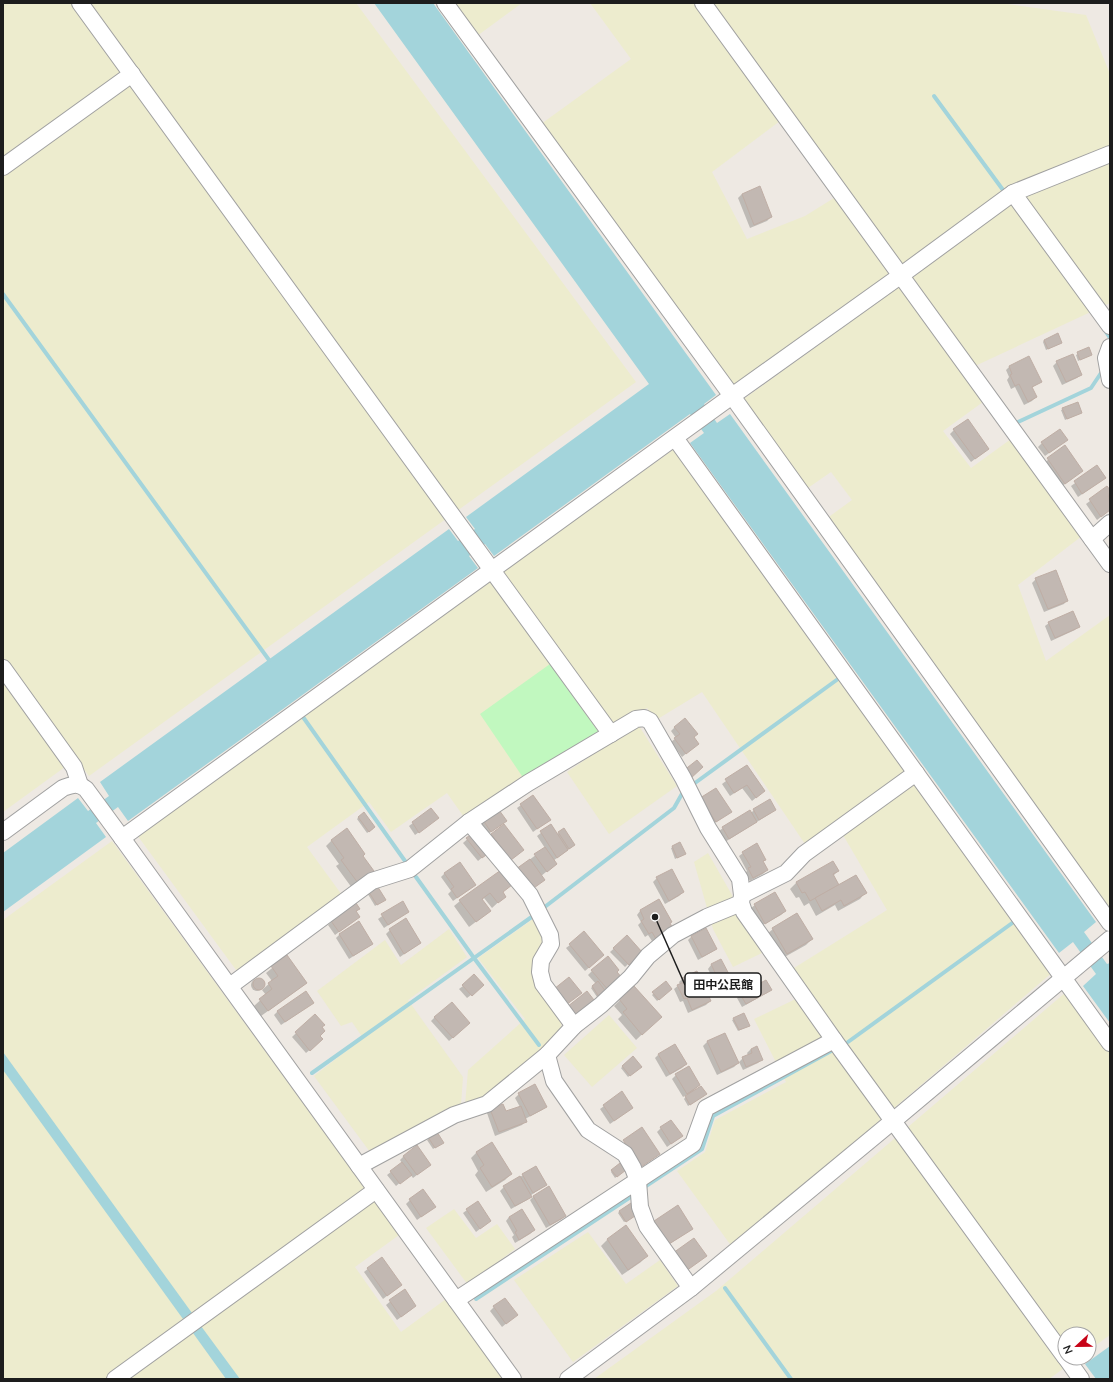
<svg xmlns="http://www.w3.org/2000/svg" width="1113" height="1382" font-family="Mulish,'Noto Sans JP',sans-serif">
  <rect width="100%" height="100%" fill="#eee9e3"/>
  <g fill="#edecce">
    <path d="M3 3H356L636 382 89 776 76 759 3 812Z"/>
    <path d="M453 3H522L477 36Z"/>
    <path d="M590 3H693L780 121 712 172 747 239 805 216 834 198 889 274 732 387 541 124 631 59Z"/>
    <path d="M711 3H1000L1086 15 1110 74V303L975 366Z"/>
    <path d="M899 287 983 402 943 431 971 468 1011 439 1082 536 1018 585 1046 661 1110 615V911L826 519 852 500 831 472 805 490 741 401Z"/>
    <path d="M674 449 907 770 805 844 702 692 656 720 647 708 600 734 550 664 524 779 466 820 447 793 391 832 369 802 307 847 342 895 239 974 137 835Z"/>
    <path d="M639 726 677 786 609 834 567 772 607 745Z"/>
    <path d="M916 782 1054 971 732 1247 677 1171 705 1152 715 1120 786 1082 754 1019 806 994 794 968 887 910 843 835Z"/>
    <path d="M112 841 399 1235 355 1267 401 1332 446 1299 503 1379H3V920Z"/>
    <path d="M708 853 732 895 735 911 762 953 733 967 713 929 694 862Z"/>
    <path d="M536 917 546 943 533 966 562 1018 561 1031 486 1098 465 1105 468 1070 525 1019 478 958Z"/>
    <path d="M449 929 467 957 408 1000 463 1077 461 1105 370 1152 314 1076 363 1038 352 1022 341 1026 317 991 385 940 401 965Z"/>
    <path d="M1066 992 1110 1053V1335L1089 1350V1334H1065V1358H1078L1049 1379H594L716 1291Z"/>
    <path d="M609 1015 637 1048 592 1087 564 1055Z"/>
    <path d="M454 1209 476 1238 497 1224 515 1249 468 1285 426 1228Z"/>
    <path d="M588 1232 626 1284 660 1260 678 1286 573 1362 514 1280Z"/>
  </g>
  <path fill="#c1f8bf" d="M550 664 600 734 524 779 480 714Z"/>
  <g fill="#a3d4db">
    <path d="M374 3H433L716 395 704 404 717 423 730 414 1096 922 1084 932 1107 964 1110 963V1023L1083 986 1096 974 1073 942 1059 953 690 443 704 433 690 414 494 556 485 544 469 556 478 568 128 821 118 807 96 823 106 837 3 912V853L78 798 88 811 109 796 100 782 449 529 458 541 475 529 466 517 649 384Z"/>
    <path d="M3 1052 192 1313 183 1319 3 1070Z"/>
    <path d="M201 1326 240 1379H226L193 1333Z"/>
    <path d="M1110 1346V1379H1096L1085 1364Z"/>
  </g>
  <g fill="#0003">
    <path d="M742 194 771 217 767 221 750 228 738 198Z"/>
    <path d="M1044 340 1059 344 1046 350 1043 342Z"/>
    <path d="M1088 348 1089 356 1078 361 1076 355Z"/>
    <path d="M1029 357 1041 382 1031 388 1036 397 1032 401 1024 405 1015 387 1011 389 1007 380 1009 377 1006 370 1009 367Z"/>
    <path d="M1057 362 1081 375 1077 378 1062 385 1053 366Z"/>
    <path d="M1063 409 1081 413 1065 420 1061 410Z"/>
    <path d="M954 430 988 449 971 462 950 434Z"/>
    <path d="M1042 443H1063L1045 456 1038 447Z"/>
    <path d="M1065 447 1078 474 1061 487 1044 463Z"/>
    <path d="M1097 467 1101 481 1078 497 1071 486Z"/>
    <path d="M1107 488 1110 492V495L1108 497 1110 500V510L1097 520 1086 504Z"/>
    <path d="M1036 579 1067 600 1064 604 1044 612 1032 583Z"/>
    <path d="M1049 623 1078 626 1075 630 1051 641 1045 626Z"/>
    <path d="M675 727 693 737 694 747 682 757 671 742 676 738 671 731Z"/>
    <path d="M746 766 764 791 752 801 742 788 730 796 722 784Z"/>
    <path d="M533 796 550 820 533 832 517 808Z"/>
    <path d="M697 802 730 812 712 825Z"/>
    <path d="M775 809 771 813 725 842 719 831 723 828 751 813 754 810Z"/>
    <path d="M359 817 373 829 367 833 357 819Z"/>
    <path d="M438 818 415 835 409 826 413 823Z"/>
    <path d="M484 821 502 824 487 835 480 825Z"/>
    <path d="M504 825 523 850 507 863 488 839Z"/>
    <path d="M551 825 557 834 559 833 572 847 553 861 556 864 541 876 516 870 545 848 537 836Z"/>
    <path d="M473 834 484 856 478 861 463 843Z"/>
    <path d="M332 840 362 856 373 871 352 888 336 866 339 864 326 846Z"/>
    <path d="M680 843 685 854 675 859 671 848Z"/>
    <path d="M743 853 765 859 763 862 767 870 763 874 750 881 745 873 747 871 739 856Z"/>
    <path d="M833 863 838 871 833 876 839 886 865 893 860 899 838 911 835 905 816 916 809 903 804 906 799 897 796 898 790 889 796 883Z"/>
    <path d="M445 873 471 888 453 901 448 894 451 891 441 877Z"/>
    <path d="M657 878 683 892 679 896 665 904 653 882Z"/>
    <path d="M511 885 502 892 505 896 492 908 484 898 482 900 490 911 469 927 454 906 460 901Z"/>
    <path d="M368 890 383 901 375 906 366 891Z"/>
    <path d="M658 901 669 924V931L652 941 648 935 645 937 638 925 641 922 637 915 640 911Z"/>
    <path d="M402 902 408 912 384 928 378 919Z"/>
    <path d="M755 905 785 911 781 915 761 926 751 908Z"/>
    <path d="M359 909 356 912 359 917 335 935 328 925 333 921Z"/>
    <path d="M705 929 716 949 712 952 698 960 688 940 691 937Z"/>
    <path d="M773 929 812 939 806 945 781 959 767 934Z"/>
    <path d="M390 930 420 943 400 957 386 934Z"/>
    <path d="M340 934 372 944 349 959 336 938Z"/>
    <path d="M627 937 641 952 625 967 610 952Z"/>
    <path d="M570 945 599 959 585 971 566 948Z"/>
    <path d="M287 956 306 983 300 988 261 1016 254 1006 266 995 262 990 272 981 266 973Z"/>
    <path d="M721 960 729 978 726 982 716 986 708 969 711 965Z"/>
    <path d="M592 971 616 972 621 979 597 997 591 988 596 984 588 975Z"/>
    <circle cx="257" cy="985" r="6"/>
    <path d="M682 979 710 1001 706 1005 688 1013 683 1001 680 1002 674 989 680 984 679 982Z"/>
    <path d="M665 983 671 989 657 1001 652 995Z"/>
    <path d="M463 986 479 989 467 998 459 989Z"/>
    <path d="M770 989 767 993 742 1007 737 998 741 994Z"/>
    <path d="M620 1000 654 1023 636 1040 618 1019 622 1015 614 1006Z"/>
    <path d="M313 1003 281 1025 274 1015 278 1011Z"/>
    <path d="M315 1015 319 1036 318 1043 306 1053 292 1037Z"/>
    <path d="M435 1017 465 1027 449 1041 431 1021Z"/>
    <path d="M734 1019 747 1027 738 1031 732 1020Z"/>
    <path d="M725 1034 738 1063 743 1058 748 1055 747 1053 751 1049 762 1059 758 1063 743 1070 739 1062 734 1067 717 1075 703 1046 707 1042Z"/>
    <path d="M658 1055 686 1064 682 1068 666 1077 655 1058Z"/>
    <path d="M633 1058 639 1068 628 1077 621 1068Z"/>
    <path d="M676 1075 699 1085 694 1090 704 1096 688 1106 684 1099 688 1094 683 1097 672 1079Z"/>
    <path d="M622 1093 632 1108 610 1124 600 1109Z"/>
    <path d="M519 1094 545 1107 542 1110 525 1119 526 1121 522 1125 495 1136 487 1113 490 1110 506 1113 520 1107 515 1098Z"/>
    <path d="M661 1128 682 1136 667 1147 657 1132Z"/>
    <path d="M436 1133 441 1144 433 1149 427 1140Z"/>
    <path d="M492 1143 511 1174 505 1180 486 1192 475 1175 478 1171 471 1158 476 1153Z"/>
    <path d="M404 1156 430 1165 413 1178 410 1174 396 1186 387 1175 402 1163 400 1160Z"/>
    <path d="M536 1167 546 1184 530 1196 527 1200 511 1209 500 1191 504 1187Z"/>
    <path d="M612 1170 623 1172 615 1178 611 1172Z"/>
    <path d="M534 1196 565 1215 562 1219 546 1228 530 1200Z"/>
    <path d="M410 1200 435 1207 417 1220 406 1204Z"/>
    <path d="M467 1210 490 1221 476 1232 463 1213Z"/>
    <path d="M620 1211 635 1216 624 1222 618 1213Z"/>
    <path d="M509 1217 534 1230 530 1234 515 1243 512 1237 514 1235 506 1221Z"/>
    <path d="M655 1221 692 1229 665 1247 651 1225Z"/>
    <path d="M626 1227 646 1256 641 1262 622 1275 601 1246 607 1240Z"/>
    <path d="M381 1258 401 1285 383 1299 364 1272Z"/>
    <path d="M404 1290 412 1309 397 1320 386 1305Z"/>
    <path d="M494 1307 513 1318 502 1327 490 1311Z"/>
  </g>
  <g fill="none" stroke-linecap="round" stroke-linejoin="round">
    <g stroke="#a3d4db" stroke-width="4">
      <path d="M934 96 1003 190"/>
      <path d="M3 294 269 660"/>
      <path d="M1104 329 1110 338"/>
      <path d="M1018 422 1091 388 1103 370"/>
      <path d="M303 717 405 861"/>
      <path d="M695 783 838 679"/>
      <path d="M416 877 474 958 539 1045"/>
      <path d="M546 906 674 808 683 792"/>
      <path d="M848 1042 1015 921"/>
      <path d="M312 1073 533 916"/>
      <path d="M646 1186 702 1149 713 1116 833 1050"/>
      <path d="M725 1288 791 1379"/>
      <path d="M476 1299 632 1196"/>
    </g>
  </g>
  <g fill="#c2b8b2" stroke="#bfaea5">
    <path d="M760 186 772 217 754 225 742 194Z"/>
    <path d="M1058 333 1062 343 1048 349 1044 340Z"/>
    <path d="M1089 347 1092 355 1080 360 1077 352Z"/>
    <path d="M1073 354 1082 375 1066 382 1056 361Z"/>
    <path d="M1029 356 1042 382 1032 387 1037 397 1028 402 1019 384 1015 386 1010 375 1012 374 1009 366Z"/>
    <path d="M1078 402 1082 413 1067 419 1062 408Z"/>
    <path d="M968 419 989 449 975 459 953 429Z"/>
    <path d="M1060 429 1068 440 1049 453 1041 442Z"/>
    <path d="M1065 445 1083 471 1065 484 1047 458Z"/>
    <path d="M1097 465 1106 478 1082 494 1074 481Z"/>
    <path d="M1107 486 1110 490 1109 496 1110 510 1101 517 1089 499Z"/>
    <path d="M1056 570 1068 601 1048 609 1035 578Z"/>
    <path d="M1073 611 1080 627 1055 638 1048 622Z"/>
    <path d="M685 718 698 734 694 737 699 744 686 754 674 738 680 734 674 727Z"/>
    <path d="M697 760 703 767 690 779 683 771Z"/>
    <path d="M747 765 765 791 756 798 747 785 734 793 725 779Z"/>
    <path d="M716 788 732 812 716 822 700 798Z"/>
    <path d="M533 795 551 820 537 829 520 804Z"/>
    <path d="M770 799 776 810 759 820 753 809Z"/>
    <path d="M431 808 439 818 419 833 412 822Z"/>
    <path d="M499 810 507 821 491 832 483 820Z"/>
    <path d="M750 810 757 822 729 839 722 827Z"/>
    <path d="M364 812 375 827 369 832 358 817Z"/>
    <path d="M504 824 524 850 511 860 491 834Z"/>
    <path d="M551 824 568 850 557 858 540 831Z"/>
    <path d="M347 828 365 854 363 856 374 871 358 883 341 860 344 858 331 840Z"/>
    <path d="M564 828 575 845 569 849 558 832Z"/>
    <path d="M473 833 489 853 482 858 466 838Z"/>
    <path d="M680 842 686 854 677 858 672 846Z"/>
    <path d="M757 843 766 860 763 861 768 870 753 878 748 868 751 867 742 852Z"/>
    <path d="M545 847 557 864 547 872 534 854Z"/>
    <path d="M530 859 545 880 531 890 516 869Z"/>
    <path d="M833 861 839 871 833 874 839 885 810 901 805 892 802 893 796 882Z"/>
    <path d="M460 862 476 885 457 898 451 889 454 887 444 873Z"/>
    <path d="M672 869 684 892 669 901 656 877Z"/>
    <path d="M501 870 512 885 503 892 506 897 498 903 490 893 482 899 491 911 476 922 459 900Z"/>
    <path d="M856 875 867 893 844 906 841 900 822 911 815 898Z"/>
    <path d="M376 884 386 900 377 905 367 889Z"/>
    <path d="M775 892 786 911 765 924 754 904Z"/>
    <path d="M659 899 672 922 670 923 673 929 656 939 652 932 649 934 641 921 644 919 640 910Z"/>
    <path d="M354 900 360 909 356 911 360 917 339 932 331 921Z"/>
    <path d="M403 901 409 912 388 925 381 914Z"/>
    <path d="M797 913 813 939 787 954 772 928Z"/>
    <path d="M406 918 421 943 404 954 389 929Z"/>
    <path d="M359 921 373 944 353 956 339 934Z"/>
    <path d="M706 928 717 949 702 957 691 936Z"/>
    <path d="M584 931 604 955 589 968 569 944Z"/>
    <path d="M627 935 642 952 629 965 613 948Z"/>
    <path d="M287 955 307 983 268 1011 259 999 272 989 268 983 278 976 271 966Z"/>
    <path d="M608 956 619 970 617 972 623 979 609 991 591 970Z"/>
    <path d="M721 959 731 978 720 983 711 964Z"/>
    <path d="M697 971 711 1001 692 1010 687 998 684 999 677 985 684 982 682 978Z"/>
    <path d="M474 974 484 985 472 996 462 985Z"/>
    <path d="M569 977 582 993 566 1005 554 989Z"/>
    <circle cx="259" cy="984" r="6"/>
    <path d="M766 980 772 990 746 1004 740 994Z"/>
    <path d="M598 981 606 992 599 997 592 986Z"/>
    <path d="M666 981 672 989 659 1000 652 992Z"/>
    <path d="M634 986 662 1017 642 1035 623 1012 627 1009 619 999Z"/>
    <path d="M306 991 314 1003 285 1022 277 1011Z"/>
    <path d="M587 991 594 1000 588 1005 590 1007 576 1018 567 1007Z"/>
    <path d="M452 1002 470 1023 453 1038 434 1017Z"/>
    <path d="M744 1013 750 1026 739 1030 733 1018Z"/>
    <path d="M315 1014 325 1025 322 1027 325 1031 320 1036 323 1039 310 1051 295 1032Z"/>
    <path d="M725 1033 739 1063 721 1072 707 1041Z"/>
    <path d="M675 1044 687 1064 670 1074 658 1054Z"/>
    <path d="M757 1046 763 1060 746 1067 742 1057 752 1053 751 1049Z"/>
    <path d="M633 1056 642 1067 630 1076 622 1066Z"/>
    <path d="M689 1066 700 1085 687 1094 675 1074Z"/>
    <path d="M535 1084 547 1107 530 1116 518 1093Z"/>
    <path d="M701 1086 707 1094 690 1105 685 1096Z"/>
    <path d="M622 1091 633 1108 614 1121 603 1105Z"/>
    <path d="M503 1104 506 1111 521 1106 527 1122 499 1132 490 1109Z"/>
    <path d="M671 1120 683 1136 671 1144 660 1127Z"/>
    <path d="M642 1127 660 1154 641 1167 623 1140Z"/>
    <path d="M437 1132 444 1143 435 1148 428 1137Z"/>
    <path d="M492 1142 512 1174 492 1187 480 1168 484 1165 476 1152Z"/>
    <path d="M417 1145 431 1165 417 1175 403 1156Z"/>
    <path d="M402 1162 412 1175 400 1184 390 1171Z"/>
    <path d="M620 1163 626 1170 617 1177 611 1170Z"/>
    <path d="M536 1166 547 1185 533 1193 522 1174Z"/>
    <path d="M520 1176 532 1197 515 1206 503 1186Z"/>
    <path d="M549 1186 566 1216 550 1225 533 1196Z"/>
    <path d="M423 1189 436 1207 421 1217 409 1199Z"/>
    <path d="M478 1201 491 1221 480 1229 466 1209Z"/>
    <path d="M631 1203 638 1214 626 1222 619 1211Z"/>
    <path d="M678 1205 693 1229 669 1244 654 1221Z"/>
    <path d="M522 1209 535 1230 519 1240 515 1232 517 1231 509 1217Z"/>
    <path d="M626 1225 648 1256 628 1270 607 1239Z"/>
    <path d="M694 1238 707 1256 686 1271 673 1253Z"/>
    <path d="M382 1257 402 1285 387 1296 367 1268Z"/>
    <path d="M405 1289 416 1306 401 1317 389 1300Z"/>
    <path d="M505 1298 518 1315 506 1324 493 1306Z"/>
  </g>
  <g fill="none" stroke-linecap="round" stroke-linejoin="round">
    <defs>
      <g id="minor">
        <path d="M80 3 611 734"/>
        <path d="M445 3 732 396 1110 923"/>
        <path d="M703 3 1110 564"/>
        <path d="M3 167 132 74"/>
        <path d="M1013 193 1110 326"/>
        <path d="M1110 347 1106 358 1110 380"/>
        <path d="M675 438 1110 1043"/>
        <path d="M1092 539 1110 523"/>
        <path d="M3 668 74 767 80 785"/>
        <path d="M469 822 530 895 550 935 551 944 541 961 540 972 543 984 574 1026"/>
        <path d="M3 832 63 788C72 785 77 782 86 789L122 838 513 1379"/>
        <path d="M122 838 732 396 900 276 1013 193 1110 154"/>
        <path d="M742 895 786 873 804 854 916 773"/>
        <path d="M230 986 372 881 410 869 469 822 528 783 636 719 644 718 650 721 683 778 708 828 740 879 742 895 741 903 744 912 834 1040 1065 1357"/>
        <path d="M547 1055 554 1081 588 1130 625 1154 633 1168 638 1181 640 1207 647 1226 691 1288"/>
        <path d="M359 1166 454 1115 487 1104 547 1055 574 1026 601 1005 631 977 648 956 673 935 707 917 741 903"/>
        <path d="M456 1300 693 1144 706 1108 834 1040"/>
        <path d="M1066 1358 1081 1379"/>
        <path d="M115 1379 376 1190"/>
        <path d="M568 1379 691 1288 893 1121 1110 939"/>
      </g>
    </defs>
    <use href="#minor" stroke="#a1a1a1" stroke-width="18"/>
    <use href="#minor" stroke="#fff" stroke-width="16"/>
  </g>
  <path fill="none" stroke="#1d1d1d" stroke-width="1.5" d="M655 917L685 985"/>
  <circle fill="#1d1d1d" stroke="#fff" stroke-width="1.5" cx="655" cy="917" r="4"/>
  <rect fill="#fff" stroke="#1d1d1d" stroke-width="1.5" x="685" y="973" width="76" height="24" rx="4"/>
  <g font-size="12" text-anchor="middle" font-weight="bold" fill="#1d1d1d">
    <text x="723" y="989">田中公民館</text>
  </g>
  <rect width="1113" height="1382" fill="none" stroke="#1d1d1d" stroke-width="8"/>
  <g transform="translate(1077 1346) rotate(248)"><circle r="19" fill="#ffffff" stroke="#a5a5a5"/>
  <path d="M0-3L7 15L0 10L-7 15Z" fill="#c70317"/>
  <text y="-6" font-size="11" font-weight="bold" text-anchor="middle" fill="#1d1d1d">N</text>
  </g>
</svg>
